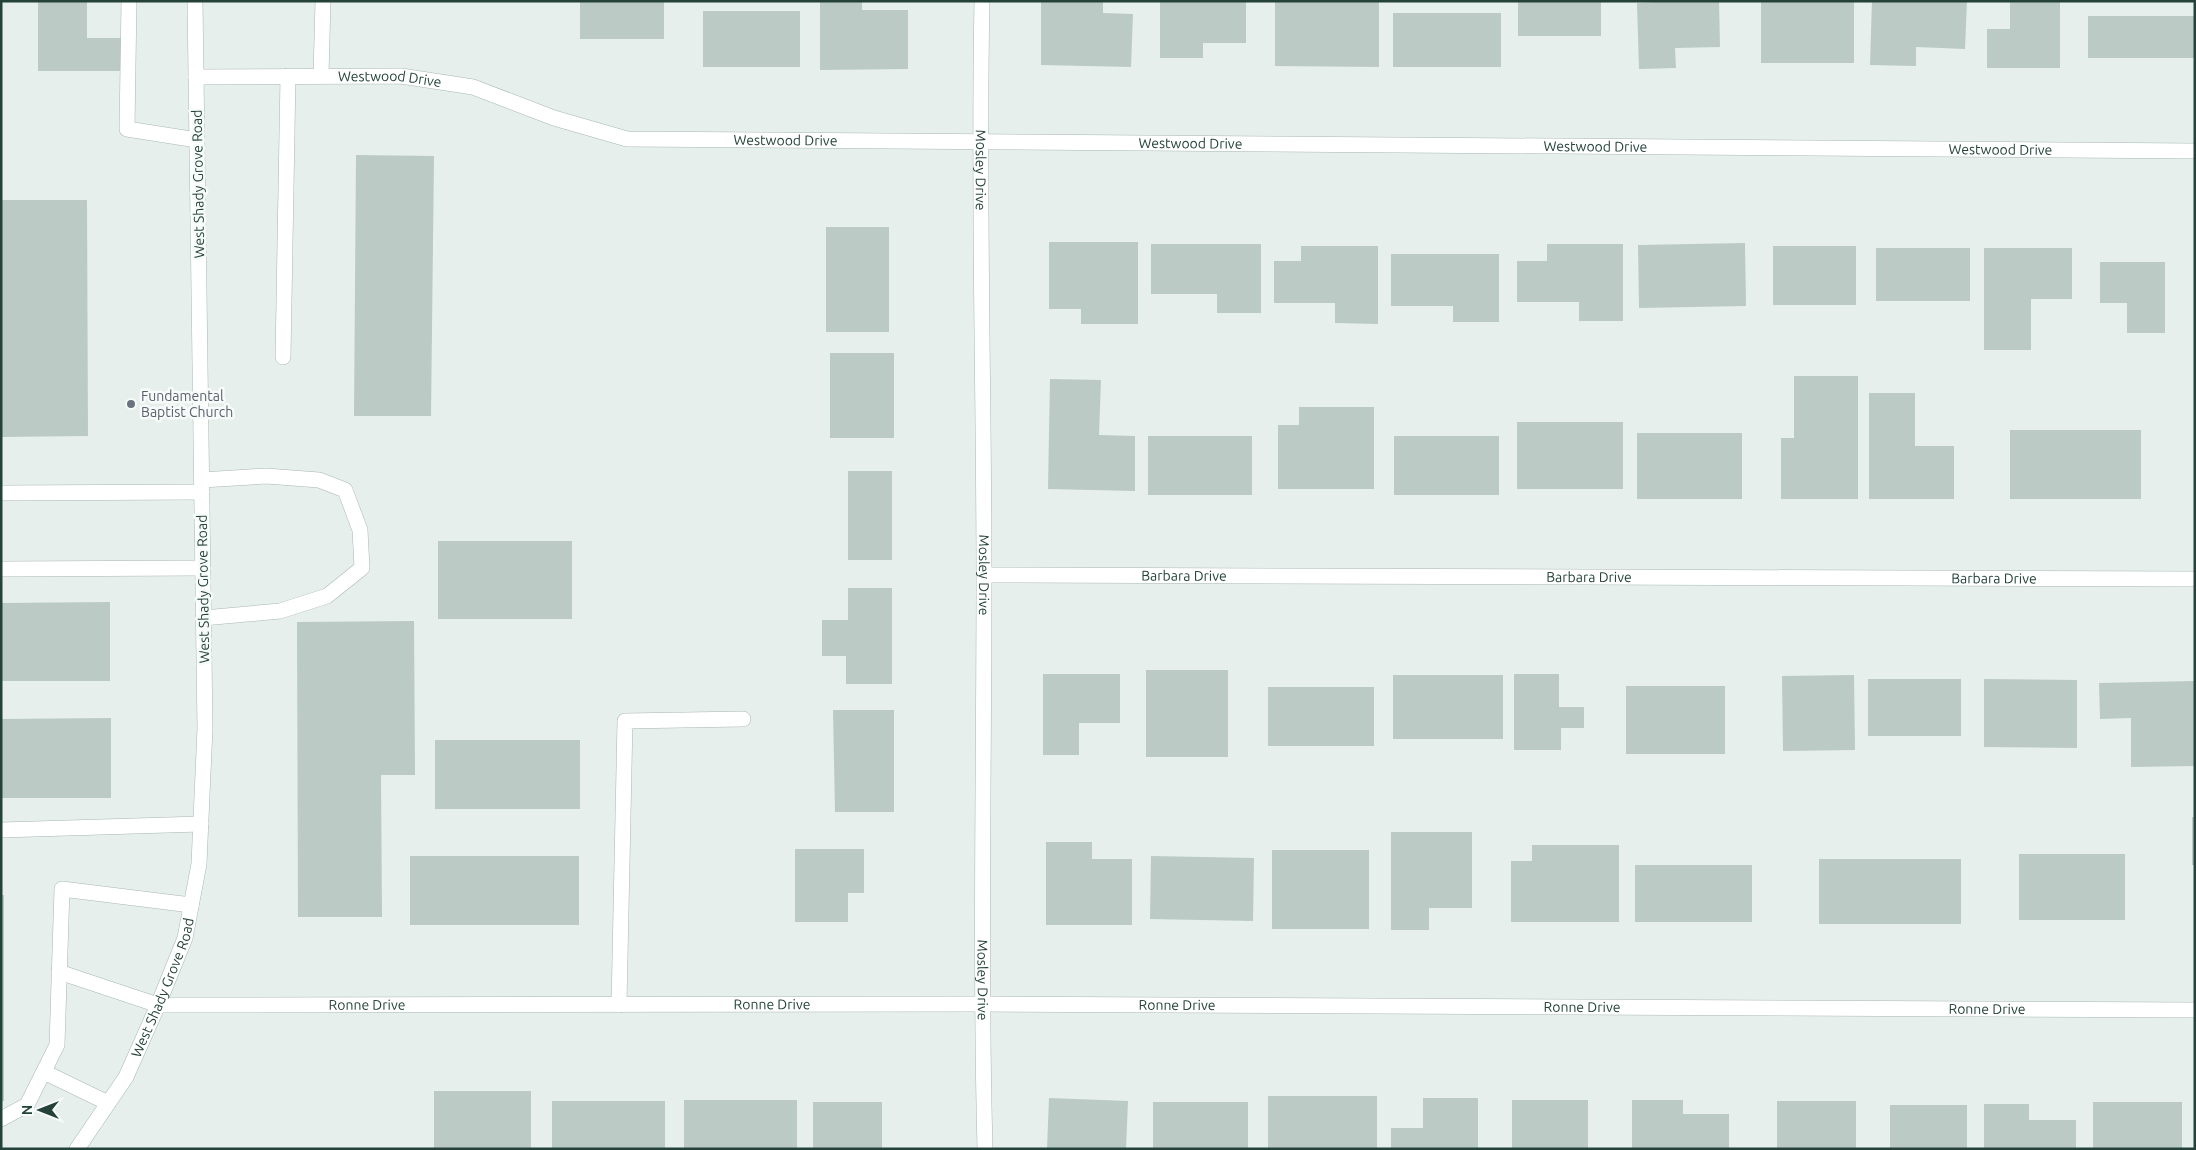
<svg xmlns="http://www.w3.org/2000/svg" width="2196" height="1150" font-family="Ubuntu,sans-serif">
  <rect width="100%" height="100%" fill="#e6efeb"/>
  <g fill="#bbcac4">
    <path d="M38 1H87V38H121V71H38Z"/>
    <rect x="580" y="1" width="84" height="38"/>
    <path d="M820 1H862V10H908V69L820 70Z"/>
    <path d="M1041 1H1103V13L1133 14 1131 67 1041 65Z"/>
    <path d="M1160 1H1246V43H1203V58H1160Z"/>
    <path d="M1275 1H1379V67L1275 66Z"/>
    <rect x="1518" y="1" width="83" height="35"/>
    <path d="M1675 1H1719L1720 47 1675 48 1676 68 1639 69 1637 3Z"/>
    <rect x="1761" y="1" width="93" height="62"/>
    <path d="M1872 1H1967L1965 49 1916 47V66L1870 65Z"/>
    <path d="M2010 1H2060V68H1987V29H2010Z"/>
    <rect x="703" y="11" width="97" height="56"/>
    <rect x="1393" y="13" width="108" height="54"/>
    <rect x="2088" y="16" width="107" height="42"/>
    <path d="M356 155 434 156 431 416H354Z"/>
    <path d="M1 200H87L88 436 1 437Z"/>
    <rect x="826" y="227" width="63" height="105"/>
    <path d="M1049 242H1138V324H1081V309H1049Z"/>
    <path d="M1745 243 1746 306 1639 308 1638 245Z"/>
    <path d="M1151 244H1261V313H1217V294H1151Z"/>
    <path d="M1547 244H1623V321H1579V302H1517V261H1547Z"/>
    <path d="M1301 246H1378V324L1335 323V303H1274V261H1301Z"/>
    <rect x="1773" y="246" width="83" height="59"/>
    <rect x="1876" y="248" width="94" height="53"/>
    <path d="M1984 248H2072V299H2031V350H1984Z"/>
    <path d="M1391 254H1499V322H1453V306H1391Z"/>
    <path d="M2100 262H2165V333H2127V303H2100Z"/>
    <rect x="830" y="353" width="64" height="85"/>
    <path d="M1794 376H1858V499H1781V438H1794Z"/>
    <path d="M1050 379 1101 380 1099 435 1135 436V491L1048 489Z"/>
    <path d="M1869 393H1915V446H1954V499H1869Z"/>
    <path d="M1299 407H1374V489H1278V425H1299Z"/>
    <rect x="1517" y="422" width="106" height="67"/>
    <rect x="2010" y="430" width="131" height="69"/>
    <rect x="1637" y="433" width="105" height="66"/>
    <rect x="1148" y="436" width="104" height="59"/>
    <rect x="1394" y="436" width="105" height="59"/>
    <rect x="848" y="471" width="44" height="89"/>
    <rect x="438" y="541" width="134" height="78"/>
    <path d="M848 588H892V684H846V656H822V620H848Z"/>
    <path d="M110 602V681H1V603Z"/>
    <path d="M414 621 415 775H381L382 917H298L297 622Z"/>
    <rect x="1146" y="670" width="82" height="87"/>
    <path d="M1043 674H1120V723H1079V755H1043Z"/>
    <path d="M1514 674H1559V707H1584V728H1561V750H1514Z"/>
    <rect x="1393" y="675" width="110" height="64"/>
    <path d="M1854 675 1855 750 1783 751 1782 676Z"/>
    <rect x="1868" y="679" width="93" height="57"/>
    <path d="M1984 679 2077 680V748L1984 747Z"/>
    <path d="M2195 681V766L2131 767V718L2100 719 2099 683Z"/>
    <rect x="1626" y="686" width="99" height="68"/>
    <rect x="1268" y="687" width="106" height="59"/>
    <path d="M833 710H894V812H835Z"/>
    <path d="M111 718V798H1V719Z"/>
    <rect x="435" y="740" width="145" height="69"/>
    <rect x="2192" y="817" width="3" height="48"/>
    <path d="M1391 832H1472V908H1429V930H1391Z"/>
    <path d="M1046 842H1092V859H1132V925H1046Z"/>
    <path d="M1532 845H1619V922H1511V861H1532Z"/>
    <path d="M795 849H864V893H848V922H795Z"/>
    <rect x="1272" y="850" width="97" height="79"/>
    <rect x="2019" y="854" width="106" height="66"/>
    <rect x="410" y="856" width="169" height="69"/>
    <path d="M1151 856 1254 858 1253 921 1150 919Z"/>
    <rect x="1819" y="859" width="142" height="65"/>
    <rect x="1635" y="865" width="117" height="57"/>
    <rect x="1" y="895" width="3" height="206"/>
    <rect x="434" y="1091" width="97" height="58"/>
    <rect x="1268" y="1096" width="109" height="53"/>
    <path d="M1049 1098 1128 1101 1126 1149H1047Z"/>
    <path d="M1423 1098H1478V1149H1391V1128H1423Z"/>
    <rect x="684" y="1100" width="113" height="49"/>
    <rect x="1512" y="1100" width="76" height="49"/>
    <path d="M1632 1100H1683V1114H1729V1149H1632Z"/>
    <rect x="552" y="1101" width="113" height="48"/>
    <rect x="1777" y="1101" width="79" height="48"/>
    <rect x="813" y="1102" width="69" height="47"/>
    <rect x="1153" y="1102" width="95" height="47"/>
    <rect x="2093" y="1102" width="89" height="47"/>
    <path d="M1984 1104H2029V1120H2076V1149H1984Z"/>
    <rect x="1890" y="1105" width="77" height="44"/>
  </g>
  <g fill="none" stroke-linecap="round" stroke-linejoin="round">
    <defs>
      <g id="service">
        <path d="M129 1 127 129 197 140"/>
        <path d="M321 76 323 1"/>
        <path d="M283 357 288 76"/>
        <path d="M202 480 266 476 319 480 345 490 360 530 362 568 327 596 280 611 203 618"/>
        <path d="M1 493 202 492"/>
        <path d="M1 569 203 568"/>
        <path d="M1 830 201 824"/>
        <path d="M59 972 158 1005"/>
        <path d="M619 1005 625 721 743 719"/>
        <path d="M44 1072 108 1103"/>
        <path d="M1 1119 27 1105 57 1045 62 889 191 905"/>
      </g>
      <g id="minor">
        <path id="s1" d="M982 1C978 194 984 386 984 578 984 768 980 958 985 1149"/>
        <path id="s2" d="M196 77 401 76 473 87 554 118 627 139 2195 151"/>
        <path id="s3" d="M984 575 2195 579"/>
        <path id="s4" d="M158 1005 982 1004 2195 1010"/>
      </g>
      <g id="secondary">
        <path id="s5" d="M77 1149 126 1077 158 1005 185 938 199 864 205 728 195 1"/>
      </g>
    </defs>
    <use href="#service" stroke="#a8b8b2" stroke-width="16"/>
    <use href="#minor" stroke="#a8b8b2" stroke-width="16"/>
    <use href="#secondary" stroke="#a4bbb3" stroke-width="16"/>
    <use href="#service" stroke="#fff" stroke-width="15"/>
    <use href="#minor" stroke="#fff" stroke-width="15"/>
    <use href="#secondary" stroke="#fff" stroke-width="15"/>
  </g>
  <circle fill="#6b7280" stroke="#f7fbf9" stroke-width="2" cx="131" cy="404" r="5"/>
  <g text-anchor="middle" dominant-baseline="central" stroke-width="5" stroke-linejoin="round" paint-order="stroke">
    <g font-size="14" fill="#24423a" stroke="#f7fbf9">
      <text stroke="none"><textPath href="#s2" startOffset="194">Westwood Drive</textPath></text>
      <text stroke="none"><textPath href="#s2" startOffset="599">Westwood Drive</textPath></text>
      <text stroke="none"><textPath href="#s2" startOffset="1004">Westwood Drive</textPath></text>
      <text stroke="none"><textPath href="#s2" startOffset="1409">Westwood Drive</textPath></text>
      <text stroke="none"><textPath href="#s2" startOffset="1814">Westwood Drive</textPath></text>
      <text stroke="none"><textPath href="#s1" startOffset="169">Mosley Drive</textPath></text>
      <text transform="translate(198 184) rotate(-91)">West Shady Grove Road</text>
      <text stroke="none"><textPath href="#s1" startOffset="574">Mosley Drive</textPath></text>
      <text stroke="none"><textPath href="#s3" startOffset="200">Barbara Drive</textPath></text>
      <text stroke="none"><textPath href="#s3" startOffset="605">Barbara Drive</textPath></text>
      <text stroke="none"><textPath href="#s3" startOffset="1010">Barbara Drive</textPath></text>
      <text transform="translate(203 589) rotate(-91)">West Shady Grove Road</text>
      <text stroke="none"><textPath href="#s1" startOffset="979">Mosley Drive</textPath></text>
      <text stroke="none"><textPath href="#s5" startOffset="184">West Shady Grove Road</textPath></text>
      <text stroke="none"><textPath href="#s4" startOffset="209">Ronne Drive</textPath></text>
      <text stroke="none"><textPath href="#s4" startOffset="614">Ronne Drive</textPath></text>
      <text stroke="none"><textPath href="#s4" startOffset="1019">Ronne Drive</textPath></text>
      <text stroke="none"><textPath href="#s4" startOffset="1424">Ronne Drive</textPath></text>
      <text stroke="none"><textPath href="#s4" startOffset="1829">Ronne Drive</textPath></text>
    </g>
    <g font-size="14" fill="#5b616d" stroke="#f7fbf9" text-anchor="start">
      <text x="141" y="396">Fundamental<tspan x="141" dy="16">Baptist Church</tspan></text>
    </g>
  </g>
  <rect width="2196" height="1150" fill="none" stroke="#24423a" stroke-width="5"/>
  <g transform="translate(40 1110) rotate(270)" stroke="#f7fbf9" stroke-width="4" paint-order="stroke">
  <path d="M0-4L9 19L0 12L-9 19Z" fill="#24423a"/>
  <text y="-8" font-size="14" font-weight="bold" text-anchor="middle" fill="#24423a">N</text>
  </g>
</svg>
